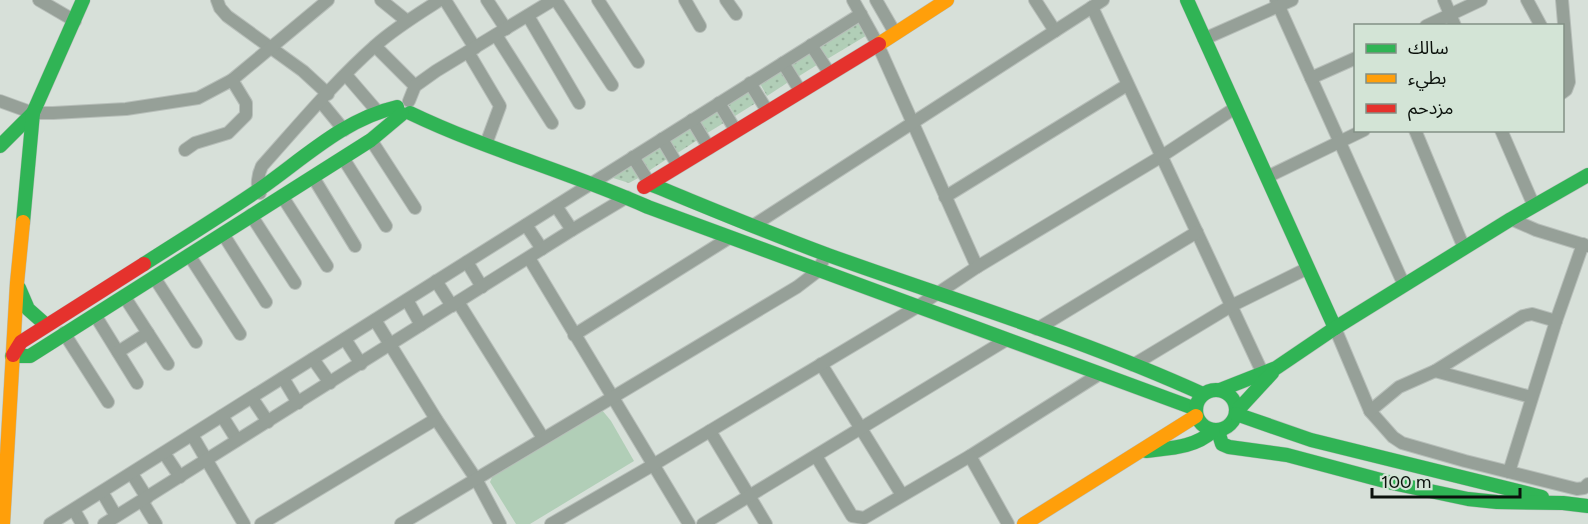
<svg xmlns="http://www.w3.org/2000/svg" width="1588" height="524" font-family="Figtree,'Noto Sans Arabic',sans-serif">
  <defs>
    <pattern id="grass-dots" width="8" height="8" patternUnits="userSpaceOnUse" patternTransform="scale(1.5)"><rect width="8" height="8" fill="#b1ceb7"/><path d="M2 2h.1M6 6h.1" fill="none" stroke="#97b09c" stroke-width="1.8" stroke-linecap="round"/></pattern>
  </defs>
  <rect width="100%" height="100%" fill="#d7e0d9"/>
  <g fill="url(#grass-dots)">
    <path d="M860 20 869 34 824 61 815 47Z"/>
    <path d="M811 50 820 63 796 78 788 65Z"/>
    <path d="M782 68 790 81 767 96 759 82Z"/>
    <path d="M750 88 759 101 735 116 727 102Z"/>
    <path d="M719 107 727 121 704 135 696 122Z"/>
    <path d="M691 126 699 139 676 154 667 140Z"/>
    <path d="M661 144 670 157 647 172 638 159Z"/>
    <path d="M633 162 642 176 629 183 610 177Z"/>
  </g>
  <path fill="#b1ceb7" d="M602 410 611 421 634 461 530 524H516L490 482 493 475Z"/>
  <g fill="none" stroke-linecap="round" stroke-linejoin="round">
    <defs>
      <g id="street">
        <path d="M39 0 75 21"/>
        <path d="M217 0 220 8 227 16 303 71 328 94"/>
        <path d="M381 0 407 21"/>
        <path d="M445 0 475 48"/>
        <path d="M487 0 506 29"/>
        <path d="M556 0 612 85"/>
        <path d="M598 0 638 62"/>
        <path d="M685 0 700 26"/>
        <path d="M726 0 736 14"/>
        <path d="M853 0 878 45 977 267"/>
        <path d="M876 0 895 33"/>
        <path d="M1035 0 1055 31"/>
        <path d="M1276 0 1404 285"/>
        <path d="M1444 0 1455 26"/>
        <path d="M1527 0 1541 26"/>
        <path d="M1562 0 1569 82 1566 90 1562 93"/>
        <path d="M1092 7 1263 374"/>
        <path d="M528 16 579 103"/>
        <path d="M1426 26 1481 0"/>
        <path d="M496 35 552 123"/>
        <path d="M1204 39 1292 0"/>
        <path d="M811 45 830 74"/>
        <path d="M375 46 415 86"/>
        <path d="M468 52 500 106 486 144"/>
        <path d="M783 63 801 92"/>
        <path d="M346 75 377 111"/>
        <path d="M1311 78 1356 58"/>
        <path d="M750 83 768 112"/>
        <path d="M0 101 33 113H53L126 109 198 98 232 80 328 0"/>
        <path d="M409 101 415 86 436 71 553 0"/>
        <path d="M321 102 344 130"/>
        <path d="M719 103 736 131"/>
        <path d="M692 120 709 148"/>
        <path d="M1415 130 1464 248"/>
        <path d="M1501 130 1534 206"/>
        <path d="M662 139 678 166"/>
        <path d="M371 140 415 208"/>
        <path d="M185 150 195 143 228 133 246 115V103L232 80"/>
        <path d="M633 157 650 184"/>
        <path d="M343 158 386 226"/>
        <path d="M313 177 355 246"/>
        <path d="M1267 177 1364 130"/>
        <path d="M260 193C256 186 258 174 262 166 297 127 336 80 376 45 395 28 418 14 440 0"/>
        <path d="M282 196 327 266"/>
        <path d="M945 197 1127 85"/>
        <path d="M556 206 572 230"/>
        <path d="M251 215 295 283"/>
        <path d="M1511 219 1536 230 1588 246"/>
        <path d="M526 225 542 249"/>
        <path d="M754 225 1103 0"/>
        <path d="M223 234 266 302"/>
        <path d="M189 255 240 334"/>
        <path d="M529 258 689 524"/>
        <path d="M467 262 482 287"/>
        <path d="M154 277 196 342"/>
        <path d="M436 281 452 306"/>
        <path d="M124 296 168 364"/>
        <path d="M407 300 421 325"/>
        <path d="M458 302 543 438"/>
        <path d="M95 315 137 383"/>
        <path d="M375 320 436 419 476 479 500 524"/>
        <path d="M1335 328 1370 411 1393 437 1402 443 1465 461 1577 489 1584 488 1588 484"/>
        <path d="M1037 329 1197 232"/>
        <path d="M64 333 108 402"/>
        <path d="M574 335 729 238"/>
        <path d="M345 339 361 364"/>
        <path d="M118 352 148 333"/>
        <path d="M313 359 330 383"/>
        <path d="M821 364 902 495"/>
        <path d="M1133 365 1231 306 1308 268"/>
        <path d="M1435 371 1531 397"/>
        <path d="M283 378 298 403"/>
        <path d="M252 398 268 422"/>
        <path d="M1370 411 1399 387 1435 371 1523 316 1532 314 1556 321"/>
        <path d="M222 416 237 440"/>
        <path d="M710 431 766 524"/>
        <path d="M192 435 244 524"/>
        <path d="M164 453 180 477"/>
        <path d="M816 456 852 516 864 518 970 456 1098 375"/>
        <path d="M970 456 1008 524"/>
        <path d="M1509 472 1556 321 1583 244"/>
        <path d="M132 474 147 498"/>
        <path d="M102 492 116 516"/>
        <path d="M142 501 156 524"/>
        <path d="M74 510 82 524"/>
        <path d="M50 524 861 14"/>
        <path d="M104 524 572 230 627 197"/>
        <path d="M261 524 436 419"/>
        <path d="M401 524 797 287 818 271 826 254"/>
        <path d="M551 524 653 465 917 307 977 267 1162 156 1235 108"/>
        <path d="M703 524 1006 340"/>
      </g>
      <g id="fast">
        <path d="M1187 0 1335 328"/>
        <path d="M410 113C487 150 570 172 648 207L1196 409"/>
        <path d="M0 146 33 113"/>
        <path d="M650 184C709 208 768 233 828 255 953 300 1082 339 1203 394"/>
        <path d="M23 222 33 113 83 0"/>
        <path d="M144 264C183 239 222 215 260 189 303 159 344 119 397 107"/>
        <path d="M19 288 28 309 46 325"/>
        <path d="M12 356H30L371 140 402 114"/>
        <circle cx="1216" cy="410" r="20"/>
        <path d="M1220 390 1276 368 1335 328 1511 219 1588 175"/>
        <path d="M1236 412 1272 373"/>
        <path d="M1236 414 1311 440 1542 497"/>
        <path d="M1218 431 1222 444 1229 447 1287 455 1392 483 1468 499 1497 502 1563 503 1588 506"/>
        <path d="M1146 451C1170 448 1194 448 1213 431"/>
      </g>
      <g id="slow">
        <path d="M879 44 947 0"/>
        <path d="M3 524 17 283 23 222"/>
        <path d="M1024 524 1196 416"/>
      </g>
      <g id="jam">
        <path d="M644 187 879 44"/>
        <path d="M13 355 21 342 144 264"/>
      </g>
    </defs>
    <use href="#street" stroke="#b7beb9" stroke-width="14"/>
    <use href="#fast" stroke="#b7beb9" stroke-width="15"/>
    <use href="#slow" stroke="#b7beb9" stroke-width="15"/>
    <use href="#jam" stroke="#b7beb9" stroke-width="15"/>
    <use href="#street" stroke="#96a098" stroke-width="12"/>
    <use href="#fast" stroke="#30b455" stroke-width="14"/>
    <use href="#slow" stroke="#ff9f0a" stroke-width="14"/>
    <use href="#jam" stroke="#e5322d" stroke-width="14"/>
  </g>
  <rect x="1354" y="24" width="210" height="108" fill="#d3e4d6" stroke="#839085" stroke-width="1.5"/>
  <rect x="1366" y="44" width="30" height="9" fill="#30b455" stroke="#839085" stroke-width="1.5"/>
  <text x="1408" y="54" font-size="18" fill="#0b110c">سالك</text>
  <rect x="1366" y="74" width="30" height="9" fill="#ff9f0a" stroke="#839085" stroke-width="1.5"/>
  <text x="1408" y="84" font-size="18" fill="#0b110c">بطيء</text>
  <rect x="1366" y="104" width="30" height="9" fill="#e5322d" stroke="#839085" stroke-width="1.5"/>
  <text x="1408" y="114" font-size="18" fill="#0b110c">مزدحم</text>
  <path d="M1372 488v9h148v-9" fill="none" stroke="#0b110c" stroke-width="3"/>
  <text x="1381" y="488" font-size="18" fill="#0b110c" stroke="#d3e4d6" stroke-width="4.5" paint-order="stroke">100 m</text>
</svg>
